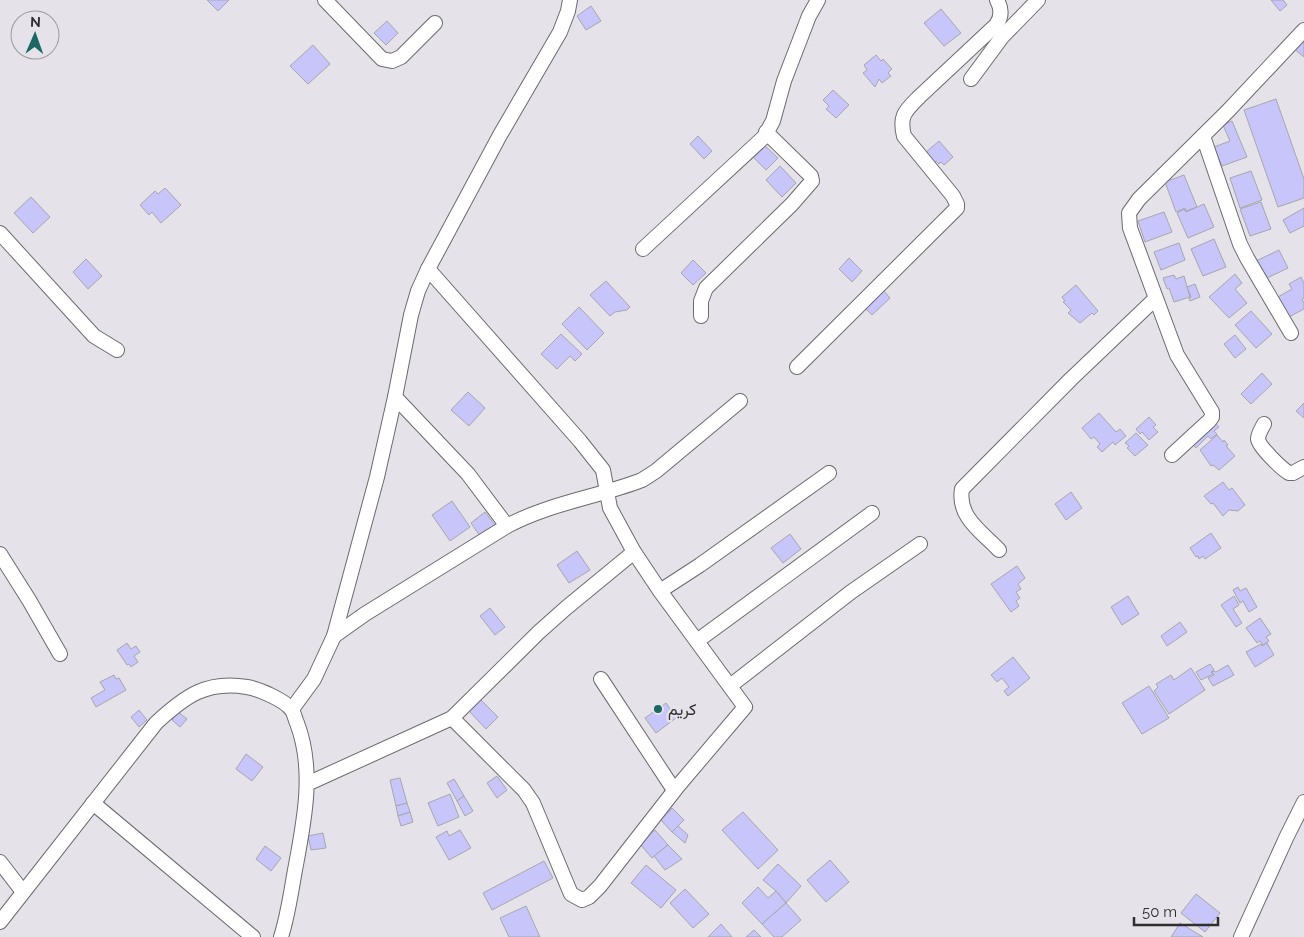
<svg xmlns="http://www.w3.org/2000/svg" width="1304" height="937" font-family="Raleway,Vazirmatn,sans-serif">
  <rect width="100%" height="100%" fill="#e6e2e9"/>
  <g fill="#c8c5fb" stroke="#a6a6ad">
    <path d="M207 0H229L218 11Z"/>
    <path d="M1271 0H1283L1287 5 1280 11Z"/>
    <path d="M591 6 601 21 586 30 577 16Z"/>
    <path d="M941 9 961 33 944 46 924 23Z"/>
    <path d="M387 21 398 33 386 45 374 33Z"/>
    <path d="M1304 35V57L1293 48Z"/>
    <path d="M313 45 330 64 308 84 290 66Z"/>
    <path d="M876 55 881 61 883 59 892 69 888 73 891 76 882 83 879 79 875 87 863 73 867 70 864 65Z"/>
    <path d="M833 90 849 105 836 118 826 109 829 106 823 100Z"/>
    <path d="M1276 99 1304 179V198L1278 207 1244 110Z"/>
    <path d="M1232 121 1247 157 1222 166 1214 147 1230 141 1223 125Z"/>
    <path d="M698 136 712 151 704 159 690 144Z"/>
    <path d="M939 141 953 157 944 165 941 162 939 164 936 161 934 163 925 153Z"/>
    <path d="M763 144 778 158 766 170 752 156Z"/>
    <path d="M780 166 796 183 782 197 766 180Z"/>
    <path d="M1251 171 1262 200 1240 208 1230 178Z"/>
    <path d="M1184 175 1197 207 1186 211 1185 208 1176 212 1165 182Z"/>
    <path d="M165 188 181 205 161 223 152 212 149 215 140 205 155 191 158 194Z"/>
    <path d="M31 197 50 217 33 233 14 213Z"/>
    <path d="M1261 202 1271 229 1250 236 1240 209Z"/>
    <path d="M1204 204 1214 227 1188 238 1177 213 1184 209 1186 212Z"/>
    <path d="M1304 208V226L1290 233 1283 220Z"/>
    <path d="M1164 212 1172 232 1145 242 1138 221Z"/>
    <path d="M1214 239 1226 267 1203 276 1191 249Z"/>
    <path d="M1179 243 1185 260 1161 270 1154 252Z"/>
    <path d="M1279 250 1288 268 1265 279 1256 261Z"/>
    <path d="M849 258 862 271 852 282 839 269Z"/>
    <path d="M86 259 102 276 88 289 73 272Z"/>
    <path d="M693 260 706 273 693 285 681 273Z"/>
    <path d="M1235 274 1242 283 1235 289 1247 303 1229 318 1209 297Z"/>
    <path d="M1174 275 1176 279 1184 276 1190 297 1174 302 1169 288 1167 289 1163 278Z"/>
    <path d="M1301 277 1304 283V298L1302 299 1304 303V309L1287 318 1276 298 1292 289 1289 284Z"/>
    <path d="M606 281 630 307 627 310 615 312 610 316 590 295Z"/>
    <path d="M1195 284 1200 297 1190 301 1189 298 1191 297 1187 287Z"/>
    <path d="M1076 285 1098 311 1094 315 1092 313 1080 323 1068 313 1071 310 1063 302 1065 301 1062 297Z"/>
    <path d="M883 290 890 298 872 315 864 307Z"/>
    <path d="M579 307 604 333 587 350 562 324Z"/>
    <path d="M1251 311 1272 334 1256 348 1235 325Z"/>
    <path d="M561 334 582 354 575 361 570 356 557 369 541 354Z"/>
    <path d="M1235 335 1246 349 1235 358 1224 344Z"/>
    <path d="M1262 373 1272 384 1251 404 1241 394Z"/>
    <path d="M468 392 485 408 469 426 451 410Z"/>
    <path d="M1304 403V418L1296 411Z"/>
    <path d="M1099 413 1116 432 1120 429 1126 436 1115 445 1113 442 1102 452 1097 447 1100 444 1094 437 1091 439 1082 428Z"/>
    <path d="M1149 417 1156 425 1153 427 1158 432 1149 440 1142 432 1140 434 1136 429Z"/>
    <path d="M1213 421 1219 427 1214 431 1217 434 1211 439 1208 436 1196 448 1190 442Z"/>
    <path d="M1136 433 1148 445 1135 456 1127 448 1129 446 1125 443Z"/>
    <path d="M1217 435 1223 442 1224 440 1228 445 1226 446 1235 456 1219 470 1213 465 1211 466 1200 450Z"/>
    <path d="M1223 482 1229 490 1232 488 1245 505 1238 511 1229 510 1223 516 1213 503 1211 504 1204 496Z"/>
    <path d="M1071 492 1082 508 1066 520 1055 504Z"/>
    <path d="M452 501 470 527 450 541 432 515Z"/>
    <path d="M485 512 495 525 480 536 471 523Z"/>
    <path d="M1211 533 1221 548 1205 559 1203 556 1199 559 1198 556 1196 557 1190 548Z"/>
    <path d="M790 534 801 549 783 563 771 548Z"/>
    <path d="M577 551 590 570 569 583 557 565Z"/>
    <path d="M1017 566 1025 578 1018 584 1021 589 1016 592 1020 598 1016 601 1019 606 1011 612 991 584Z"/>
    <path d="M1238 587 1240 591 1246 588 1257 607 1249 612 1243 601 1240 603 1233 590Z"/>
    <path d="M1128 596 1139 614 1122 625 1111 607Z"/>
    <path d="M1234 596 1239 605 1233 609 1242 623 1236 627 1221 605Z"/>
    <path d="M490 608 505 627 495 635 480 616Z"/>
    <path d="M1260 618 1271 634 1266 637 1269 641 1263 645 1260 641 1257 643 1246 628Z"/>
    <path d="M1180 622 1187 632 1167 646 1161 636Z"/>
    <path d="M127 643 131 649 136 646 140 652 134 656 138 662 131 667 129 664 127 665 117 650Z"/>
    <path d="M1267 643 1274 655 1255 667 1246 652 1261 644 1262 646Z"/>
    <path d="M1013 657 1030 678 1008 696 1004 691 1009 687 1002 678 997 682 991 675Z"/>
    <path d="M1210 664 1214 670 1211 672 1213 674 1201 680 1196 672Z"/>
    <path d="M1228 665 1234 675 1213 686 1208 678 1214 675 1212 672 1214 671 1216 672Z"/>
    <path d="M1191 668 1205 690 1169 714 1154 691 1158 687 1156 684 1171 675 1174 680Z"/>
    <path d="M114 675 116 679 119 678 126 690 96 707 91 698 105 690 100 682Z"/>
    <path d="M1149 686 1169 718 1142 734 1122 703Z"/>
    <path d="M480 699 498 717 486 729 468 710Z"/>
    <path d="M666 703 676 718 656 733 645 718Z"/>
    <path d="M139 710 147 720 139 727 131 717Z"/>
    <path d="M178 712 187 719 180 727 172 720Z"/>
    <path d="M246 754 263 767 252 781 236 769Z"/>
    <path d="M497 776 507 790 497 798 487 783Z"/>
    <path d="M400 778 407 803 396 806 390 780Z"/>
    <path d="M454 779 464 796 457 801 447 783Z"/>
    <path d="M450 794 459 817 438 826 428 803Z"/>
    <path d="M464 796 473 811 465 816 457 801Z"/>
    <path d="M407 803 410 812 398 816 396 806Z"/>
    <path d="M672 808 684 820 672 832 661 820Z"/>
    <path d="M410 812 413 822 401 826 398 816Z"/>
    <path d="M743 812 778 850 758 869 722 830Z"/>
    <path d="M678 826 688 835 685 843 672 832Z"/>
    <path d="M460 830 471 848 449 860 436 837 447 831 449 836Z"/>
    <path d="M655 830 668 845 652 858 639 843Z"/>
    <path d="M323 833 326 848 311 850 308 836Z"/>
    <path d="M668 845 682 859 665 870 654 856Z"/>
    <path d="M265 846 281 858 271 871 256 859Z"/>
    <path d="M830 860 849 882 826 902 807 880Z"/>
    <path d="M544 861 553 878 492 910 483 893Z"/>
    <path d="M778 864 801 886 786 903 776 891 763 880Z"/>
    <path d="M646 865 676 890 661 908 631 883Z"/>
    <path d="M758 887 768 898 776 891 786 903 762 924 742 903Z"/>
    <path d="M685 889 709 914 693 928 670 903Z"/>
    <path d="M1196 894 1220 913 1205 932 1181 913Z"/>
    <path d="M786 903 801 920 782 937H774L762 924Z"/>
    <path d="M526 906 540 937H509L500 918Z"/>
    <path d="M1180 923 1203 937H1171Z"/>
    <path d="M721 924 732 937H708Z"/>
    <path d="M754 930 761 937H746Z"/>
  </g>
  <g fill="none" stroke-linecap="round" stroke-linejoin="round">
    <defs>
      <g id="minor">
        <path d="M325 0 382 59 392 61 401 57 435 23"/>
        <path d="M971 79 1002 37 1038 0"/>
        <path d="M1203 136 1240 244 1247 258 1291 333"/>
        <path d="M0 233 94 336 117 350"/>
        <path d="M643 249 764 137 773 121 784 81 809 16 818 0"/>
        <path d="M428 269 580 441 603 470 610 508 634 552 660 591 745 707 678 786 600 886 589 897 582 900 571 894 533 803 524 790 452 718"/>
        <path d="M701 316V301L706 288 792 204 812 181 811 176 766 132"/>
        <path d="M797 367 957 208V204L953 196 904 136C899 116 905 111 919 97L996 25C1002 17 1002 9 997 0"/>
        <path d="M395 397 468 474 507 526C550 503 598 497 642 480L656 471 740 401"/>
        <path d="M1264 424C1262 428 1258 434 1258 439 1259 447 1282 469 1289 473H1293L1304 467"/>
        <path d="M1172 455 1209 421 1212 417V412L1177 355 1130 228 1129 213 1139 199 1227 112 1304 30"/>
        <path d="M999 550C982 532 957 517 962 489L1071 379 1155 299"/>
        <path d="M0 554 29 600 60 654"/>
        <path d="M660 591 700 565 829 473"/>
        <path d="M334 636 365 614 507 526"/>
        <path d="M697 641 872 513"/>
        <path d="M601 679 674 790"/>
        <path d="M730 686 851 592 920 544"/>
        <path d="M292 709 314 679 334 636 377 477 395 397 411 315 418 291 428 269 500 135 560 32 568 11 570 0"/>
        <path d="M307 784 452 718 539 632 566 608 634 552"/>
        <path d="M93 803 253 937"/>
        <path d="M0 862 23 892"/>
        <path d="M0 922 156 723C185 696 207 680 247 687 259 689 284 700 291 709 294 712 295 719 297 723 315 770 304 822 295 870 291 892 288 915 281 937"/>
        <path d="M1241 937 1287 836 1304 802"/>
      </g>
    </defs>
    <use href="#minor" stroke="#6d696f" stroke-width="16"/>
    <use href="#minor" stroke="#fff" stroke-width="14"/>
  </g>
  <circle fill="#1a6763" stroke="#e6e2e9" stroke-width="2" cx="658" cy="709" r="5"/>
  <g text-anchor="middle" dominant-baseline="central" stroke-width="4.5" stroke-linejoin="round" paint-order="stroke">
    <g font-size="16" fill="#2f2e30" stroke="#e6e2e9" text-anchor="start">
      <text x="668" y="709">كريم</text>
    </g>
  </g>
  <g transform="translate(35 35) rotate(2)"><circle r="24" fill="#e6e2e9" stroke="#9d9a9f"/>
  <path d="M0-4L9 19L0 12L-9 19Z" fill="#1a6763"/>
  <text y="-8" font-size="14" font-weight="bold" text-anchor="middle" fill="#2f2e30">N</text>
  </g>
  <path d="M1134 917v8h84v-8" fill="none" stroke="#2f2e30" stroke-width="2.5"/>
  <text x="1142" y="917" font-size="15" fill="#2f2e30" stroke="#e6e2e9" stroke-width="4" paint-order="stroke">50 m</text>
</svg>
